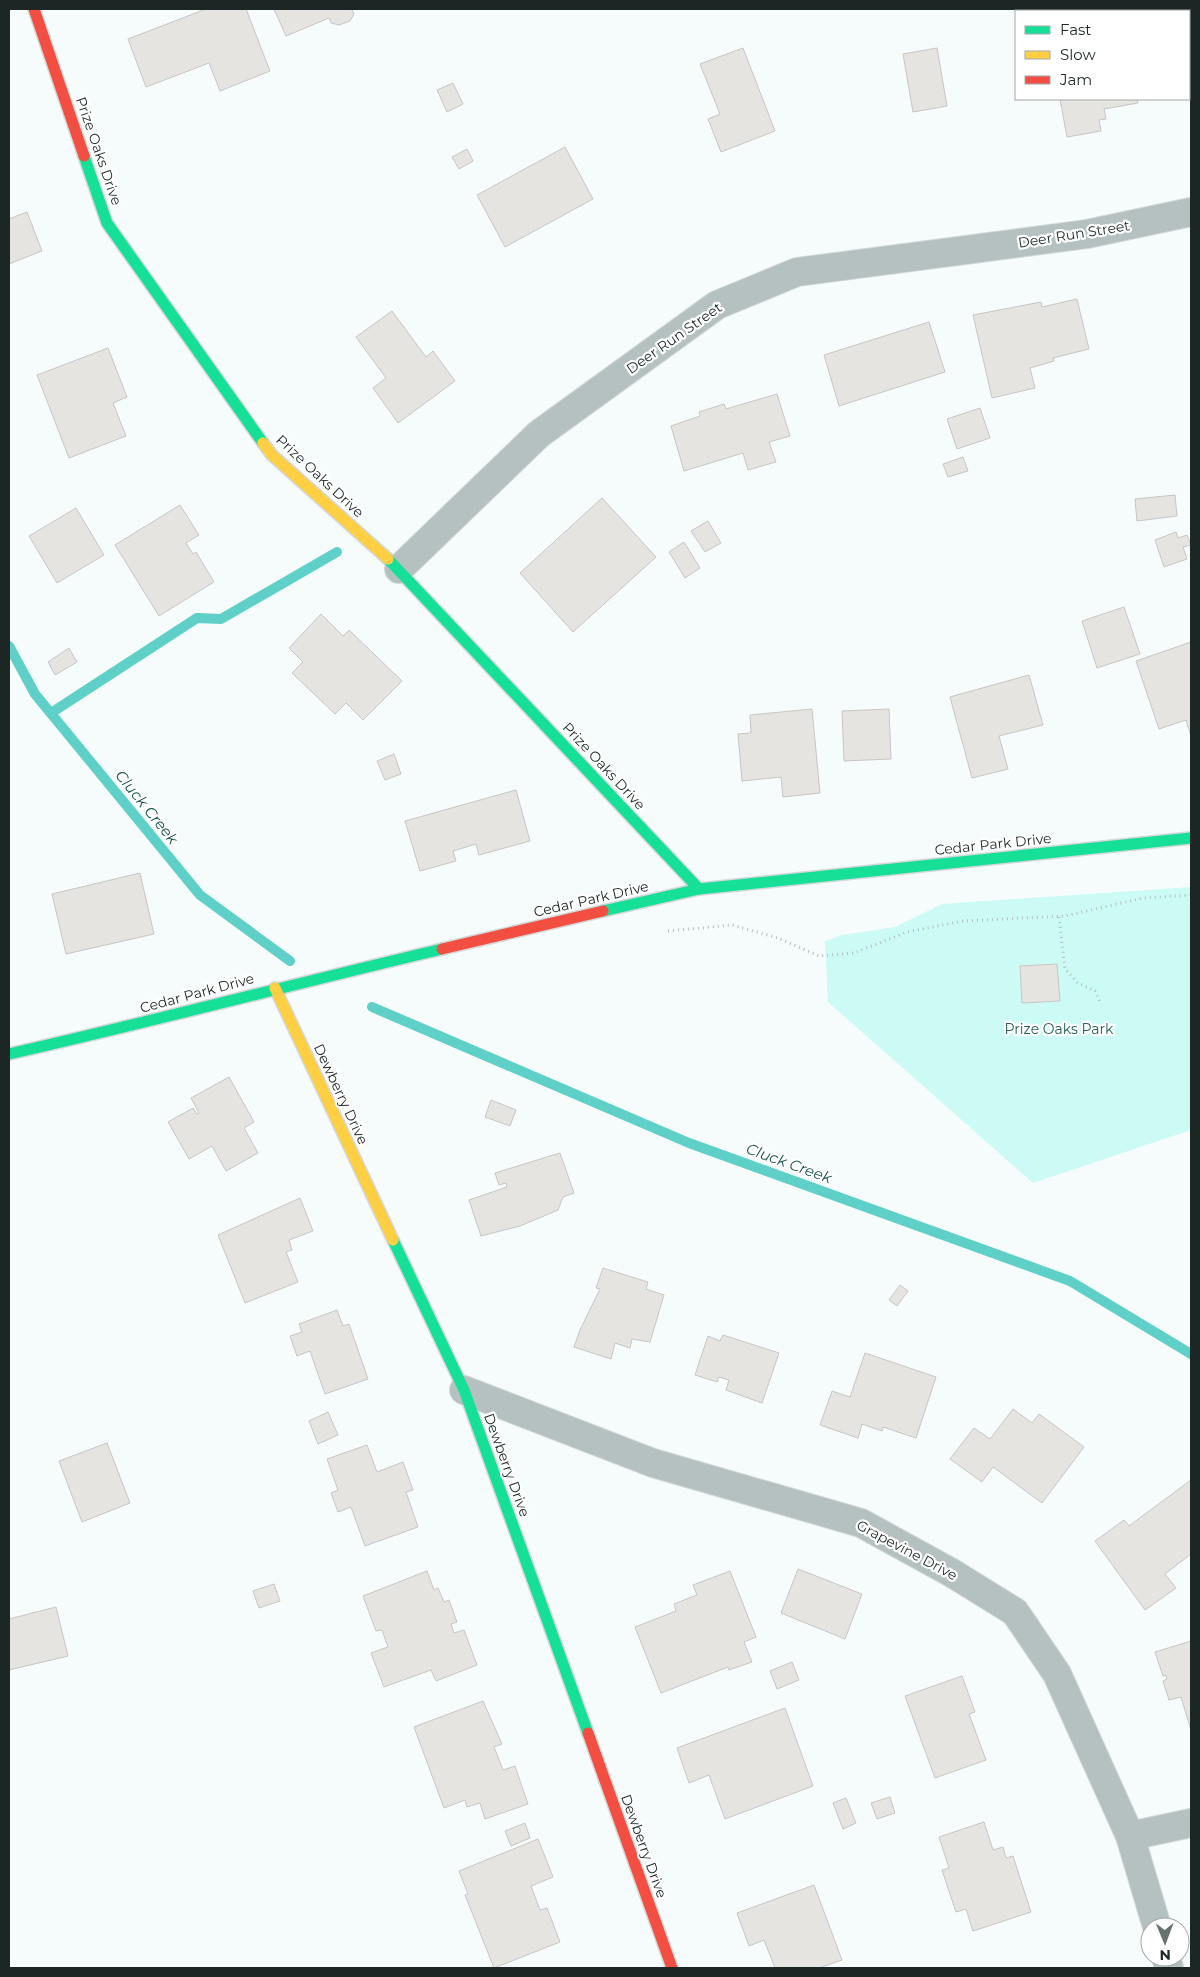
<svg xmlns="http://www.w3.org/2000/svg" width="1200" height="1977" font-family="Montserrat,sans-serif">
  <rect width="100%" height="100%" fill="#f6fbfb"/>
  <path fill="#ccfbf6" d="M1191 887V1130L1033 1183 828 1002 825 941 842 935 895 927 942 904Z"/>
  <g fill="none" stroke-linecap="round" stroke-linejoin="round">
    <g stroke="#5ed0c8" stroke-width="10">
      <path d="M9 646 35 694 200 895 290 961"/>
      <path d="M51 713 197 618 221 619 337 552"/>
      <path d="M372 1007 689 1143 1070 1281 1191 1354"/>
    </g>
  </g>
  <g fill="#e5e4e1" stroke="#c7c6c3">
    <path d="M206 9H246L270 71 220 91 209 63 146 87 128 39Z"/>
    <path d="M274 9H355L352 10 354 14 350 21 339 25 331 23 329 18 286 36Z"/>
    <path d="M743 48 775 131 721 152 708 119 720 114 700 64Z"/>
    <path d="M937 48 947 106 913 112 903 54Z"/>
    <path d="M453 83 463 104 447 112 437 90Z"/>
    <path d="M1060 99H1137L1138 103 1104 109 1106 119 1099 120 1101 131 1067 137Z"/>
    <path d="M565 147 593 199 505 247 477 195Z"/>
    <path d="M467 149 473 161 459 169 452 157Z"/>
    <path d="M27 212 42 251 9 264V219Z"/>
    <path d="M1077 299 1089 349 1053 358 1054 361 1030 368 1035 388 992 398 973 315 1041 302 1042 307Z"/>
    <path d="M392 311 426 357 433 351 455 381 398 423 373 388 386 378 356 337Z"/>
    <path d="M929 322 945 372 839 406 824 355Z"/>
    <path d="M108 348 127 397 113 403 126 436 69 458 37 375Z"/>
    <path d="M777 394 790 436 769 442 776 462 748 470 743 453 684 471 671 426 700 416 699 412 724 404 726 409Z"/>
    <path d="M980 408 990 438 957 449 947 419Z"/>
    <path d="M963 457 968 471 948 477 943 464Z"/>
    <path d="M1175 495 1177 516 1137 521 1135 499Z"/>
    <path d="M602 498 656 557 573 632 520 573Z"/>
    <path d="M180 505 199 535 186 543 193 554 196 552 214 582 159 616 115 545Z"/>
    <path d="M76 508 104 555 57 583 29 536Z"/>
    <path d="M708 521 721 543 705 552 691 531Z"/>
    <path d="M1176 532 1178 538 1187 535 1191 545 1183 547 1187 559 1164 567 1155 540Z"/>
    <path d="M684 542 700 568 685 578 669 552Z"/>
    <path d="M1124 607 1140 654 1097 668 1082 621Z"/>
    <path d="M321 614 343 636 349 630 402 681 363 720 346 703 335 714 292 673 303 662 289 648Z"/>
    <path d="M1191 642V736L1186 720 1159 729 1136 661Z"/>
    <path d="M69 648 77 662 55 675 48 662Z"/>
    <path d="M1029 675 1043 725 999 736 1008 769 972 778 950 697Z"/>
    <path d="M812 709 820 793 783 797 781 777 742 781 738 734 751 733 750 715Z"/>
    <path d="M889 709 891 759 844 761 842 711Z"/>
    <path d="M394 754 401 774 385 780 377 761Z"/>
    <path d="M516 790 530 841 479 855 476 844 453 851 456 861 420 871 405 821Z"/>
    <path d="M140 873 154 934 66 954 52 894Z"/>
    <path d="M1057 964 1060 1001 1022 1003 1020 966Z"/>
    <path d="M229 1077 254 1122 244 1128 258 1153 226 1171 212 1146 189 1159 168 1122 193 1108 197 1114 199 1113 191 1098Z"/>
    <path d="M491 1100 516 1110 510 1126 485 1117Z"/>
    <path d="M560 1153 574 1193 563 1197 558 1210 520 1226 481 1236 469 1200 507 1187 506 1183 499 1185 495 1173Z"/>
    <path d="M300 1198 313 1231 289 1240 292 1250 286 1252 298 1282 245 1303 218 1235Z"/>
    <path d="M603 1268 648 1282 646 1289 664 1295 650 1342 632 1339 630 1348 615 1343 611 1359 574 1347 580 1330 600 1289 596 1288Z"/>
    <path d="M900 1285 908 1291 897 1306 889 1300Z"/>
    <path d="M337 1310 343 1326 349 1324 368 1379 325 1394 310 1351 297 1356 290 1336 302 1332 299 1324Z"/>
    <path d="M723 1335 779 1353 762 1403 726 1390 729 1380 719 1377 717 1382 695 1375 708 1336 720 1341Z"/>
    <path d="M865 1353 936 1377 916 1438 883 1427 882 1431 862 1424 858 1438 820 1425 832 1391 850 1397Z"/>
    <path d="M1013 1409 1032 1423 1039 1414 1084 1447 1042 1503 993 1467 982 1482 950 1459 974 1428 990 1439Z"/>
    <path d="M328 1412 338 1435 318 1444 309 1421Z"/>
    <path d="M107 1443 130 1503 82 1522 59 1461Z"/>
    <path d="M367 1445 377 1472 403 1462 413 1490 406 1492 418 1527 365 1546 351 1507 338 1512 331 1493 338 1490 327 1459Z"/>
    <path d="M1191 1480V1554L1165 1574 1176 1588 1145 1610 1095 1541 1124 1520 1129 1526Z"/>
    <path d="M798 1569 862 1594 845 1639 781 1613Z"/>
    <path d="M427 1571 434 1590 438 1588 444 1602 449 1600 457 1622 451 1624 454 1633 464 1630 477 1665 436 1681 431 1670 384 1687 371 1653 388 1647 382 1630 376 1631 363 1596Z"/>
    <path d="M730 1571 756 1637 744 1642 752 1662 729 1670 728 1667 661 1693 635 1627 676 1611 674 1604 697 1595 693 1585Z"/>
    <path d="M274 1584 280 1601 259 1608 253 1591Z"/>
    <path d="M56 1607 68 1656 9 1670V1619Z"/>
    <path d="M1191 1641V1730L1181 1697 1169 1700 1163 1681 1167 1679 1166 1675 1163 1676 1155 1652Z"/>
    <path d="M792 1662 799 1680 777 1689 770 1671Z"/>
    <path d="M962 1676 975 1712 969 1714 986 1760 935 1778 905 1696Z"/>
    <path d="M483 1701 502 1744 494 1747 503 1770 515 1766 528 1804 485 1819 480 1803 467 1807 465 1800 444 1808 414 1727Z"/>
    <path d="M785 1708 813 1786 725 1819 709 1775 689 1783 677 1748Z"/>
    <path d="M890 1797 895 1813 877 1819 871 1803Z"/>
    <path d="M846 1798 856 1823 843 1829 833 1803Z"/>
    <path d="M984 1822 993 1850 1003 1847 1006 1858 1013 1856 1031 1912 973 1931 966 1909 956 1912 942 1870 949 1868 939 1837Z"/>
    <path d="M525 1823 530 1838 511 1846 505 1831Z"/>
    <path d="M538 1839 553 1877 531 1886 540 1910 547 1908 560 1942 494 1968 465 1895 468 1894 459 1871Z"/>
    <path d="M814 1885 842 1960 819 1968H775L764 1940 749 1946 737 1913Z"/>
  </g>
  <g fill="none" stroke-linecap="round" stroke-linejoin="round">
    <defs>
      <g id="street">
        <path d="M399 569 539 434 717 305 797 272 1087 234 1191 212"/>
        <path d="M464 1390 653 1463 861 1523 952 1573 1015 1612 1057 1674 1130 1836 1157 1927"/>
        <path d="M1130 1836 1191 1823"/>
        <path d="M1166 1957 1169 1968"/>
      </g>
      <g id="fast">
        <path d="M84 156 107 223 263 443"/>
        <path d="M388 559 699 889"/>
        <path d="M603 911 699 889 1191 838"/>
        <path d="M9 1054C154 1021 298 983 442 949"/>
        <path d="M393 1240 464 1390 588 1733"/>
      </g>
      <g id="slow">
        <path d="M263 443 272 455 388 559"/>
        <path d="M275 988 393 1240"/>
      </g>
      <g id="jam">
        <path d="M34 9 84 156"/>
        <path d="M442 949 603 911"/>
        <path d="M588 1733 672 1968"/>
      </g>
    </defs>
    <use href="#street" stroke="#d4d8d8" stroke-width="30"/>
    <use href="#fast" stroke="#d4d8d8" stroke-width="14"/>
    <use href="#slow" stroke="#d4d8d8" stroke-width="14"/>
    <use href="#jam" stroke="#d4d8d8" stroke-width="14"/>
    <g stroke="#b5bfbd" stroke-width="3" stroke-dasharray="1 4" stroke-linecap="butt">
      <path d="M1059 917 1065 969 1078 983 1095 991 1101 1004"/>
      <path d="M668 931 732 925 778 938 819 956 854 953 907 932 963 921 1065 916 1143 898 1191 895"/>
    </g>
    <use href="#street" stroke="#b5c0c0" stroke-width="28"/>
    <use href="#fast" stroke="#16e098" stroke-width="11"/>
    <use href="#slow" stroke="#ffcf43" stroke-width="11"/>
    <use href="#jam" stroke="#f24e42" stroke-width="11"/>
  </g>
  <g text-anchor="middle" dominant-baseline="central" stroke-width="4.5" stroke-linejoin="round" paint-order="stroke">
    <g font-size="14" fill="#1b2625" stroke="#fff">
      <text transform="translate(99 151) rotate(71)">Prize Oaks Drive</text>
      <text transform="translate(1074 234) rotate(-9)">Deer Run Street</text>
      <text transform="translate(674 338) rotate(-35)">Deer Run Street</text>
      <text transform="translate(320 476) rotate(43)">Prize Oaks Drive</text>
      <text transform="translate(604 766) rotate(47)">Prize Oaks Drive</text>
      <text transform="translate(993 844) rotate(-6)">Cedar Park Drive</text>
      <text transform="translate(591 899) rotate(-13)">Cedar Park Drive</text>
      <text transform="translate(197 993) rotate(-15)">Cedar Park Drive</text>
      <text transform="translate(341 1094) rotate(65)">Dewberry Drive</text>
      <text transform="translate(507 1465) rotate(70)">Dewberry Drive</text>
      <text transform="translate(907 1550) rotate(28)">Grapevine Drive</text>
      <text transform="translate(644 1846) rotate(70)">Dewberry Drive</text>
    </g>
    <g font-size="14" fill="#255f5a" stroke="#fff">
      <text x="1059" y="1029">Prize Oaks Park</text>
    </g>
    <g font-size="15" font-style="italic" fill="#17534e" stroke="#fff">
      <text transform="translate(147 807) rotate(51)">Cluck Creek</text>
      <text transform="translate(789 1163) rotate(20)">Cluck Creek</text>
    </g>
  </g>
  <rect width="1200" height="1977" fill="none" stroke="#1b2625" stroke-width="20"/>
  <rect x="1015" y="10" width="175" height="90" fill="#ffffff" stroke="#a4a8a8"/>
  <rect x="1025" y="26" width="25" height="8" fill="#16e098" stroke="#a4a8a8"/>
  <text x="1060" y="35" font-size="15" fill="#1b2625">Fast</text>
  <rect x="1025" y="51" width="25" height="8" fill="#ffcf43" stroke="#a4a8a8"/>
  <text x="1060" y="60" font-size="15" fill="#1b2625">Slow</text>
  <rect x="1025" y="76" width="25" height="8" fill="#f24e42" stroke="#a4a8a8"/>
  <text x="1060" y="85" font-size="15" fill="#1b2625">Jam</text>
  <g transform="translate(1165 1942) rotate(179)"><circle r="24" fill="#ffffff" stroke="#a4a8a8"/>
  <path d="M0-4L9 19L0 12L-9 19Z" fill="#687170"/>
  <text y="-8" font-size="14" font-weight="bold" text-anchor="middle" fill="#1b2625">N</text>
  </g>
</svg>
